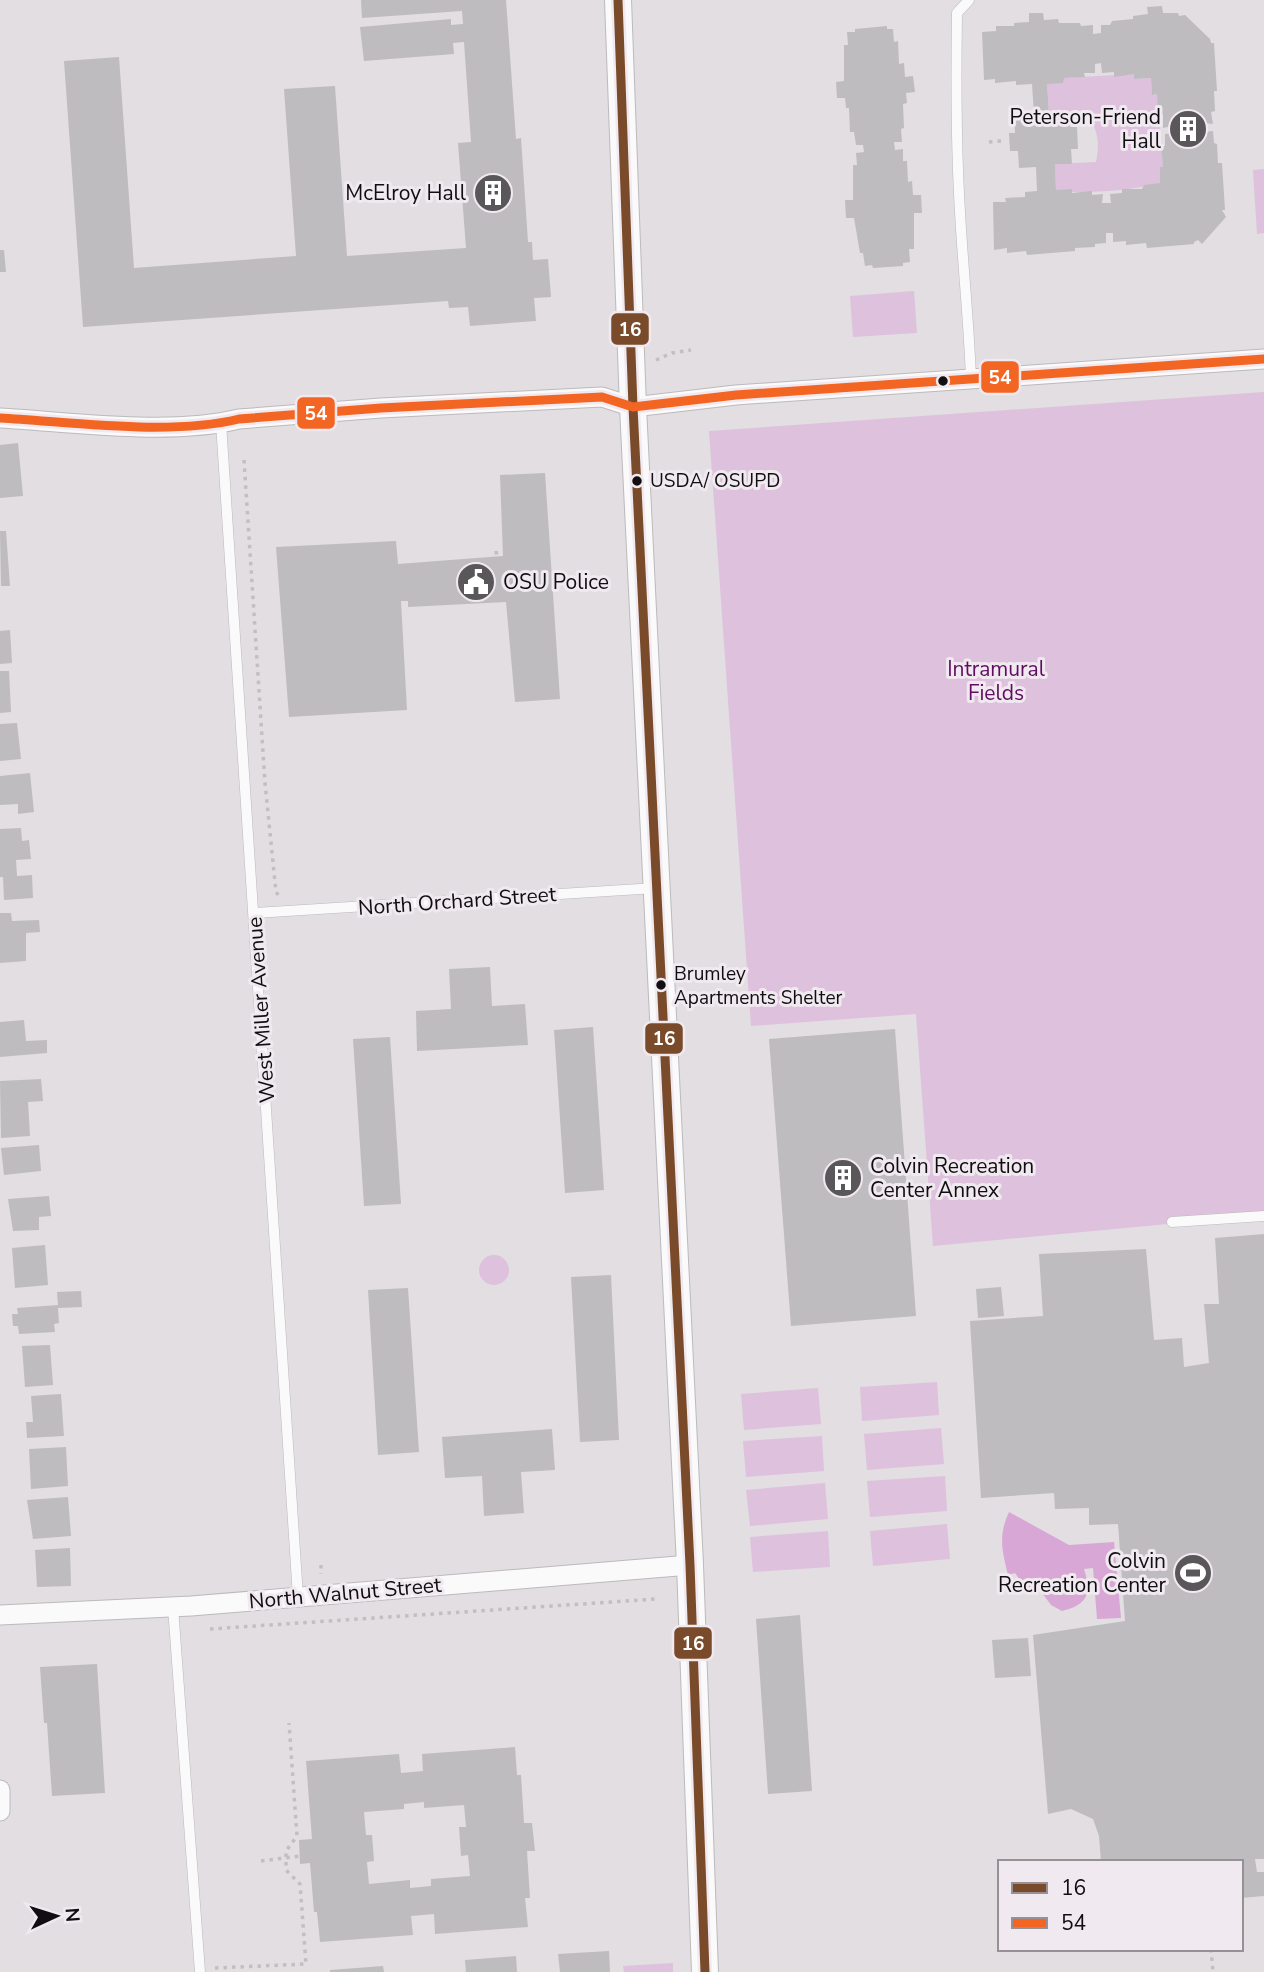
<svg xmlns="http://www.w3.org/2000/svg" width="1264" height="1972" font-family="'Nunito Sans',sans-serif">
  <rect width="100%" height="100%" fill="#e2dee2"/>
  <g fill="#dec1dd">
    <path d="M1134 74 1135 79 1151 78 1152 95 1157 94 1163 167 1160 168V183C1136 190 1080 195 1056 190L1055 164 1096 162C1100 144 1098 132 1089 116L1069 117V112L1049 113 1047 84 1064 78Z"/>
    <path d="M1264 169V233L1257 234 1253 170Z"/>
    <path d="M914 291 917 333 853 337 850 296Z"/>
    <path d="M1264 392V1215L933 1246 916 1014 751 1026 709 431Z"/>
    <circle cx="494" cy="1270" r="15"/>
    <path d="M937 1382 939 1415 862 1421 860 1387Z"/>
    <path d="M818 1388 821 1424 744 1430 741 1394Z"/>
    <path d="M941 1428 944 1464 867 1470 864 1434Z"/>
    <path d="M822 1436 824 1471 746 1477 743 1441Z"/>
    <path d="M945 1476 947 1511 870 1517 867 1481Z"/>
    <path d="M825 1483 828 1519 750 1526 746 1490Z"/>
    <path d="M947 1524 950 1559 873 1566 870 1531Z"/>
    <path d="M828 1531 830 1567 753 1572 750 1537Z"/>
    <path d="M673 1963V1972H624L623 1966Z"/>
  </g>
  <path fill="#d8a7d6" d="M1009 1512 1069 1545 1114 1542 1121 1618 1097 1619 1093 1568 1084 1569C1092 1593 1088 1605 1062 1611L1051 1605 1039 1589H1026L1015 1573 1008 1575C1002 1550 998 1536 1009 1512Z"/>
  <g fill="#bfbcbf" fill-rule="evenodd">
    <path d="M361 0H506L516 139 521 138 528 242H532L533 260 548 259 551 297 534 298 536 321 470 326 468 307 449 308 448 301 83 327 64 61 119 57 134 268 296 256 284 89 335 86 347 256 466 248 458 143 471 142 464 42 453 43 454 54 364 61 360 27 451 19V25L463 24 462 11 362 18Z"/>
    <path d="M1162 6 1163 13H1178L1179 16 1185 15 1210 39 1211 43H1214L1217 91H1214L1215 111 1211 112 1213 124 1204 123 1205 132 1213 131 1214 143 1217 144 1218 163H1222L1225 210H1222L1226 217 1202 244 1198 240 1194 242V244L1147 248 1146 243 1126 245V241L1113 242V233H1106V243L1095 244V247L1075 248V251L1027 255 1026 251 1007 253V248L994 250 993 202H1006L1005 198 1025 197V192L1037 191 1036 167 1019 168 1018 151H1010L1009 133H1015L1014 115 1034 114 1032 84 1016 85V81L995 83V79L984 80 982 32 996 31V26H1014V23L1029 22V13H1043L1044 20 1058 19 1059 23H1080L1081 26 1093 25V34L1101 33V25H1110L1112 21 1133 19V16L1148 14 1147 7ZM1101 63 1102 73 1114 72V77L1134 74V79L1151 78 1152 95 1157 94 1158 116 1163 114V128L1172 126 1173 133 1165 134V146H1161L1163 167H1160V183L1144 185 1142 189H1122V193L1110 194 1111 203H1102L1103 194 1092 195V191L1072 193V189L1056 190 1055 164H1072L1071 149H1078L1077 127H1070L1069 112 1049 113 1047 84 1063 83 1064 78 1085 77 1084 73H1095V64Z"/>
    <path d="M887 26V29H893L894 42 898 41 899 64 904 63 905 77 913 76 915 92 906 93 907 103 903 104 904 128 901 129 902 142H894L895 150 903 149V161H907L908 182 912 181 913 195H921L922 213H914V249H909L910 262 903 263V266L873 268 872 265 865 266 863 253H860L854 218H846L845 200H853V165H857L856 153 864 152 863 145H856L854 132H850L849 108H846L845 98H837L836 82 844 81V45H848L847 32H855V29Z"/>
    <path d="M0 250H4L6 272H0Z"/>
    <path d="M18 443 23 496 0 498V445Z"/>
    <path d="M545 473 560 699 515 702 506 602 408 607V601H401L407 710 289 717 276 547 396 541 398 564 503 556 500 475Z"/>
    <path d="M0 531H6L10 586H1Z"/>
    <path d="M10 630 12 663 0 664V631Z"/>
    <path d="M0 671H9L11 712 0 713Z"/>
    <path d="M17 723 21 759 0 761V724Z"/>
    <path d="M30 773 34 812 18 814V804L0 805V776Z"/>
    <path d="M21 828 22 841 29 840 31 859 16 860 17 876 32 875 33 898 4 900 3 877H0V829Z"/>
    <path d="M0 913H11L12 921 39 920 40 932 26 933V961L0 963Z"/>
    <path d="M490 967 492 1006 525 1004 528 1045 417 1051 416 1011 451 1009 449 969Z"/>
    <path d="M24 1020 26 1041 47 1040V1053L0 1057V1022Z"/>
    <path d="M593 1027 604 1190 565 1193 554 1030Z"/>
    <path d="M895 1029 916 1316 791 1326 769 1039Z"/>
    <path d="M390 1037 401 1204 364 1206 353 1039Z"/>
    <path d="M41 1079 43 1101 28 1102 30 1136 1 1138 0 1081Z"/>
    <path d="M39 1145 41 1171 4 1175 1 1148Z"/>
    <path d="M49 1196 51 1216 39 1217V1230L13 1231 8 1199Z"/>
    <path d="M1264 1234V1859H1255L1257 1872H1264V1896L1241 1898V1862H1101L1099 1836 1093 1819 1071 1809 1048 1814 1033 1635 1125 1621 1118 1524 1089 1525V1508L1055 1509 1054 1493 981 1498 970 1321 1043 1316 1039 1254 1146 1249 1154 1340 1182 1338 1184 1367 1209 1363 1204 1304H1219L1215 1238Z"/>
    <path d="M45 1245 48 1285 15 1288 12 1248Z"/>
    <path d="M611 1275 619 1440 580 1442 571 1277Z"/>
    <path d="M1001 1287 1004 1316 978 1318 976 1289Z"/>
    <path d="M408 1288 419 1452 378 1455 368 1290Z"/>
    <path d="M81 1291 82 1307 58 1308 59 1323 54 1324 55 1332 19 1334 18 1326H13L12 1314H18L17 1308 58 1305 57 1292Z"/>
    <path d="M50 1345 53 1385 25 1387 22 1346Z"/>
    <path d="M61 1394 64 1436 27 1438 26 1422H33L31 1396Z"/>
    <path d="M552 1429 555 1470 521 1472 524 1513 484 1516 482 1476 445 1478 442 1437Z"/>
    <path d="M66 1447 68 1486 31 1489 29 1449Z"/>
    <path d="M68 1497 71 1536 33 1539 27 1500Z"/>
    <path d="M70 1548 71 1586 37 1587 35 1550Z"/>
    <path d="M800 1615 812 1791 768 1794 756 1619Z"/>
    <path d="M1028 1638 1031 1676 995 1678 992 1640Z"/>
    <path d="M97 1664 105 1793 52 1796 47 1723H44L40 1667Z"/>
    <path d="M515 1747 517 1775H521L524 1823H532L535 1851H527L530 1898H525L528 1927 435 1934 434 1914 411 1916 413 1935 320 1942 317 1912H314L310 1863 300 1864 299 1840 312 1839 306 1761 399 1754 401 1773 423 1771 422 1754ZM424 1802V1808L464 1805 466 1827H459L461 1856 468 1855 470 1876 431 1879V1886L410 1888V1880L369 1884 367 1862 374 1861 372 1835H366L364 1812 404 1809V1804Z"/>
    <path d="M609 1951 610 1972H560L558 1954Z"/>
    <path d="M516 1956 517 1972H466L465 1960Z"/>
    <path d="M383 1966 384 1972H330V1970Z"/>
  </g>
  <g fill="none" stroke-linecap="round" stroke-linejoin="round">
    <defs>
      <g id="lane">
        <path d="M969 0 957 13C956 79 956 147 960 212 963 268 969 323 971 379"/>
        <path d="M221 423 298 1597"/>
        <path d="M255 913 656 888"/>
        <path d="M1172 1222 1264 1216"/>
        <path d="M173 1607 200 1972"/>
      </g>
      <g id="street">
        <path d="M0 418C72 422 169 436 239 419L381 408 602 397 633 407 736 395 1264 359"/>
        <path d="M0 1615 191 1606 690 1565"/>
        <path d="M0 1790V1811"/>
      </g>
      <path id="secondary" d="M618 0 633 407 690 1565 705 1972"/>
    </defs>
    <use href="#lane" stroke="#bcbabc" stroke-width="11"/>
    <use href="#street" stroke="#bcbabc" stroke-width="21"/>
    <use href="#secondary" stroke="#bcbabc" stroke-width="28"/>
    <g stroke="#c1c0c1" stroke-width="3.5" stroke-dasharray="3.5 5" stroke-linecap="butt">
      <path d="M989 142 1001 141"/>
      <path d="M656 360 672 353 691 350"/>
      <path d="M244 460 265 783 276 892 279 896"/>
      <path d="M496 551 497 557"/>
      <path d="M321 1565V1574"/>
      <path d="M210 1629 656 1599"/>
      <path d="M261 1861 300 1856"/>
      <path d="M1211 1949 1213 1972"/>
      <path d="M215 1968 306 1964 300 1884 286 1870V1851L297 1836 289 1723"/>
    </g>
    <use href="#lane" stroke="#fbfafb" stroke-width="10"/>
    <use href="#street" stroke="#fbfafb" stroke-width="19"/>
    <use href="#secondary" stroke="#fbfafb" stroke-width="26"/>
    <defs>
      <path id="bus-1" d="M618 0 633 407 690 1565 705 1972"/>
      <path id="bus-2" d="M0 418C72 422 169 436 239 419L381 408 602 397 633 407 736 395 1264 359"/>
    </defs>
    <use href="#bus-1" stroke="#f1e9f0" stroke-width="14"/>
    <use href="#bus-2" stroke="#f1e9f0" stroke-width="14"/>
    <use href="#bus-1" stroke="#7a4b2a" stroke-width="9"/>
    <use href="#bus-2" stroke="#f26522" stroke-width="9"/>
  </g>
  <defs>
    <symbol id="building-disc" viewBox="-11 -11 22 22"><circle r="9.5" fill="#5a575a" stroke="#f1e9f0"/><path d="M-4-6H4V6H1V3H-1V6H-4ZM-2.5-4.3h1.7v1.8h-1.7ZM.8-4.3h1.7v1.8H.8ZM-2.5-1h1.7V.8h-1.7ZM.8-1h1.7V.8H.8Z" fill="#fff"/></symbol>
    <symbol id="civic-disc" viewBox="-11 -11 22 22"><circle r="9.5" fill="#5a575a" stroke="#f1e9f0"/><path d="M-.6-6.5H3V-4.5H.6V-3L4-1V1h2V6H-6V1h2V-1L-.6-3ZM-1.2 2.5V6h2.4V2.5Z" fill="#fff"/></symbol>
    <symbol id="stadium-disc" viewBox="-11 -11 22 22"><circle r="9.5" fill="#5a575a" stroke="#f1e9f0"/><path d="M0-5a6.5 5 0 1 0 0 10a6.5 5 0 1 0 0-10ZM-3.5-1.8h7v3.6h-7Z" fill="#fff"/></symbol>
  </defs>
  <g fill-rule="evenodd">
    <use href="#building-disc" x="1166" y="107" width="44" height="44"/>
    <use href="#building-disc" x="471" y="171" width="44" height="44"/>
    <use href="#civic-disc" x="454" y="560" width="44" height="44"/>
    <use href="#building-disc" x="821" y="1156" width="44" height="44"/>
    <use href="#stadium-disc" x="1171" y="1551" width="44" height="44"/>
  </g>
  <g fill="#100e10" stroke="#f1e9f0" stroke-width="2.5">
    <circle cx="943" cy="381" r="6"/>
    <circle cx="637" cy="481" r="6"/>
    <circle cx="661" cy="985" r="6"/>
  </g>
  <g text-anchor="middle" dominant-baseline="central" stroke-width="6" stroke-linejoin="round" paint-order="stroke">
    <g font-size="19" fill="#100e10" stroke="#f1e9f0" text-anchor="start">
      <text x="650" y="481">USDA/ OSUPD</text>
      <text x="674" y="974">Brumley<tspan x="674" dy="24">Apartments Shelter</tspan></text>
    </g>
    <g font-size="21" fill="#100e10" stroke="#f1e9f0" text-anchor="end">
      <text x="1161" y="117">Peterson-Friend<tspan x="1161" dy="24">Hall</tspan></text>
      <text x="466" y="193">McElroy Hall</text>
      <text x="503" y="582" text-anchor="start">OSU Police</text>
      <text x="870" y="1166" text-anchor="start">Colvin Recreation<tspan x="870" dy="24">Center Annex</tspan></text>
      <text x="1166" y="1561">Colvin<tspan x="1166" dy="24">Recreation Center</tspan></text>
    </g>
    <g font-size="21" fill="#600d61" stroke="#f1e9f0">
      <text x="996" y="669">Intramural<tspan x="996" dy="24">Fields</tspan></text>
    </g>
    <g font-size="21" fill="#100e10" stroke="#f1e9f0">
      <text transform="translate(457 901) rotate(-4)">North Orchard Street</text>
      <text transform="translate(261 1010) rotate(-94)">West Miller Avenue</text>
      <text transform="translate(345 1593) rotate(-5)">North Walnut Street</text>
    </g>
  </g>
  <g stroke="#f1e9f0" stroke-width="2.5">
    <rect x="610" y="312" width="40" height="34" rx="7" fill="#7a4b2a"/>
    <rect x="980" y="360" width="40" height="34" rx="7" fill="#f26522"/>
    <rect x="296" y="396" width="40" height="34" rx="7" fill="#f26522"/>
    <rect x="644" y="1022" width="40" height="33" rx="7" fill="#7a4b2a"/>
    <rect x="673" y="1626" width="40" height="34" rx="7" fill="#7a4b2a"/>
  </g>
  <g font-size="19" text-anchor="middle" font-weight="bold" fill="#fff">
    <text x="630" y="336">16</text>
    <text x="1000" y="384">54</text>
    <text x="316" y="420">54</text>
    <text x="664" y="1045">16</text>
    <text x="693" y="1650">16</text>
  </g>
  <rect x="998" y="1860" width="245" height="91" fill="#f1e9f0" stroke="#979196" stroke-width="2"/>
  <rect x="1012" y="1883" width="35" height="10" fill="#7a4b2a" stroke="#979196" stroke-width="2"/>
  <text x="1061" y="1895" font-size="21" fill="#100e10">16</text>
  <rect x="1012" y="1918" width="35" height="10" fill="#f26522" stroke="#979196" stroke-width="2"/>
  <text x="1061" y="1930" font-size="21" fill="#100e10">54</text>
  <g transform="translate(56 1916) rotate(86)" stroke="#f1e9f0" stroke-width="5" paint-order="stroke">
  <path d="M0-5L12 26L0 18L-12 26Z" fill="#100e10"/>
  <text y="-10" font-size="19" font-weight="bold" text-anchor="middle" fill="#100e10">N</text>
  </g>
</svg>
